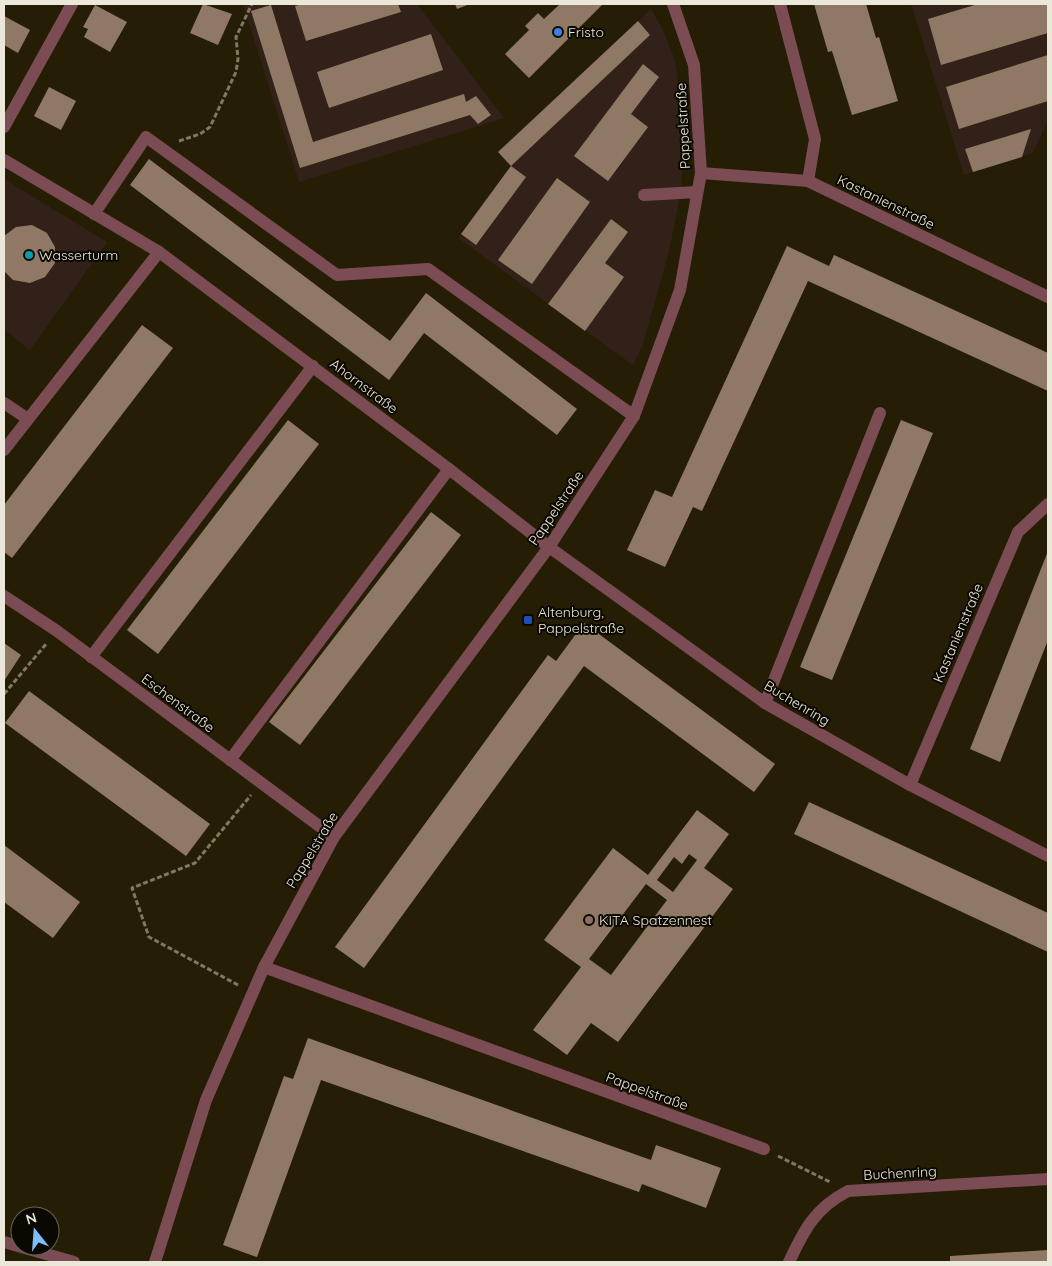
<svg xmlns="http://www.w3.org/2000/svg" width="1052" height="1266" font-family="Quicksand,sans-serif">
  <rect width="100%" height="100%" fill="#251e05"/>
  <g fill="#322118">
    <path d="M243 4H417L504 118 299 182Z"/>
    <path d="M911 4H1048V120L1033 153 964 175Z"/>
    <path d="M651 9 662 28 675 60 682 110V186L669 251 643 344 633 365 458 238 511 166 498 152Z"/>
    <path d="M4 179 107 242 30 350 4 329Z"/>
  </g>
  <g fill="#907964" fill-rule="evenodd">
    <path d="M203 4 232 14 218 45 190 33Z"/>
    <path d="M302 4H398L401 12 306 41 295 6Z"/>
    <path d="M455 4H470L457 9Z"/>
    <path d="M560 4H603L529 78 505 54 529 30 525 26 538 13 544 19Z"/>
    <path d="M814 4H866L876 38 879 37 898 101 852 115 832 51 828 52Z"/>
    <path d="M978 4H1048V33L941 65 928 19Z"/>
    <path d="M95 5 127 22 110 52 84 37 88 29 83 27Z"/>
    <path d="M271 5 313 142 464 94 466 102 476 96 491 115 478 124 470 115 300 168 251 11Z"/>
    <path d="M4 16 30 30 18 53 4 45Z"/>
    <path d="M638 21 650 35 511 166 498 152Z"/>
    <path d="M431 34 443 70 329 108 317 72Z"/>
    <path d="M1048 55V101L959 129 946 87Z"/>
    <path d="M643 64 659 77 631 114 648 127 608 181 574 156Z"/>
    <path d="M49 87 76 101 61 130 34 116Z"/>
    <path d="M1031 129 1022 157 973 172 965 149Z"/>
    <path d="M149 159 390 341 426 293 577 409 557 435 424 333 389 380 130 185Z"/>
    <path d="M511 166 526 177 476 245 461 234Z"/>
    <path d="M557 178 590 202 532 284 498 260Z"/>
    <path d="M611 219 628 232 605 263 624 277 585 331 548 304Z"/>
    <path d="M32 225 47 233 55 247V263L45 277 30 283 13 280 4 271V236L16 227Z"/>
    <path d="M787 246 829 266 834 255 1048 353V391L808 281 702 511 693 507 665 567 627 550 655 490 672 497Z"/>
    <path d="M142 325 173 348 12 558 4 552V505Z"/>
    <path d="M288 420 319 444 158 654 127 630Z"/>
    <path d="M901 420 933 433 832 680 800 667Z"/>
    <path d="M431 512 461 535 300 745 269 722Z"/>
    <path d="M1048 551V640L1000 762 970 749Z"/>
    <path d="M584 623 775 764 754 792 584 666 364 968 335 947 548 655 556 661Z"/>
    <path d="M4 643 21 655 4 681Z"/>
    <path d="M29 691 210 824 186 856 5 723Z"/>
    <path d="M809 802 1048 913V952L794 834Z"/>
    <path d="M697 810 729 834 704 868 733 889 618 1042 591 1023 567 1055 533 1030 581 967 544 940 613 848 648 875ZM689 854 697 860 673 892 657 880 674 857 682 864ZM646 884 667 900 611 975 589 959Z"/>
    <path d="M4 845 80 902 53 938 4 902Z"/>
    <path d="M308 1038 651 1160 656 1145 721 1168 706 1208 642 1184 639 1192 321 1080 257 1257 223 1245 284 1076 293 1079Z"/>
    <path d="M1048 1250V1262H950V1256Z"/>
  </g>
  <g fill="none" stroke-linecap="round" stroke-linejoin="round">
    <g stroke="#7e7964" stroke-width="3" stroke-dasharray="5 2.5" stroke-linecap="butt">
      <path d="M179 141 200 134 210 127 236 72 238 59 236 37 252 4"/>
      <path d="M4 694 47 643"/>
      <path d="M238 985 149 937 132 888 195 863 251 795"/>
      <path d="M778 1156 830 1182"/>
    </g>
    <g stroke="#7c4c54" stroke-width="12">
      <path d="M780 4 815 139 808 181"/>
      <path d="M4 127 72 4"/>
      <path d="M4 160 159 252 449 469 549 547 765 703 910 785 1048 856"/>
      <path d="M701 173 808 181 1048 297"/>
      <path d="M644 195 697 192"/>
      <path d="M94 214 146 137 337 275 428 269 634 416"/>
      <path d="M4 403 28 419"/>
      <path d="M4 450 159 252"/>
      <path d="M4 596 57 631 334 837"/>
      <path d="M91 657 313 366"/>
      <path d="M765 703 880 413"/>
      <path d="M230 760 449 469"/>
      <path d="M910 785 1018 532 1048 504"/>
      <path d="M264 967 764 1149"/>
      <path d="M4 1242 74 1262"/>
      <path d="M155 1262 206 1100 264 967 334 837 549 547 634 416 680 290 701 173 694 65 673 4"/>
      <path d="M789 1262C804 1230 815 1208 848 1191L1048 1179"/>
    </g>
  </g>
  <circle fill="#3f7fe0" stroke="#0b0802" stroke-width="2" cx="558" cy="32" r="5"/>
  <circle fill="#0f9aa8" stroke="#0b0802" stroke-width="2" cx="29" cy="255" r="5"/>
  <rect fill="#1a4fb4" stroke="#0b0802" stroke-width="2" x="523" y="615" width="10" height="10" rx="2.5"/>
  <circle fill="#8d6e63" stroke="#0b0802" stroke-width="2" cx="589" cy="920" r="5"/>
  <g text-anchor="middle" dominant-baseline="central" stroke-width="4" stroke-linejoin="round" paint-order="stroke">
    <g font-size="14" fill="#ece8d9" stroke="#0b0802" text-anchor="start">
      <text x="568" y="32">Fristo</text>
      <text x="39" y="255">Wasserturm</text>
      <text x="538" y="612">Altenburg,<tspan x="538" dy="16">Pappelstraße</tspan></text>
      <text x="599" y="920">KITA Spatzennest</text>
    </g>
    <g font-size="14" fill="#ece8d9" stroke="#0b0802">
      <text transform="translate(683 126) rotate(-93)">Pappelstraße</text>
      <text transform="translate(886 202) rotate(26)">Kastanienstraße</text>
      <text transform="translate(364 386) rotate(37)">Ahornstraße</text>
      <text transform="translate(556 508) rotate(-56)">Pappelstraße</text>
      <text transform="translate(958 633) rotate(-67)">Kastanienstraße</text>
      <text transform="translate(178 703) rotate(37)">Eschenstraße</text>
      <text transform="translate(797 703) rotate(31)">Buchenring</text>
      <text transform="translate(312 850) rotate(-59)">Pappelstraße</text>
      <text transform="translate(647 1091) rotate(20)">Pappelstraße</text>
      <text transform="translate(900 1173) rotate(-3)">Buchenring</text>
    </g>
  </g>
  <rect width="1052" height="1266" fill="none" stroke="#ece8d9" stroke-width="10"/>
  <g transform="translate(35 1231) rotate(343)"><circle r="24" fill="#0b0802" stroke="#656258"/>
  <path d="M0-4L9 19L0 12L-9 19Z" fill="#7bbef8"/>
  <text y="-8" font-size="14" font-weight="bold" text-anchor="middle" fill="#ece8d9">N</text>
  </g>
</svg>
